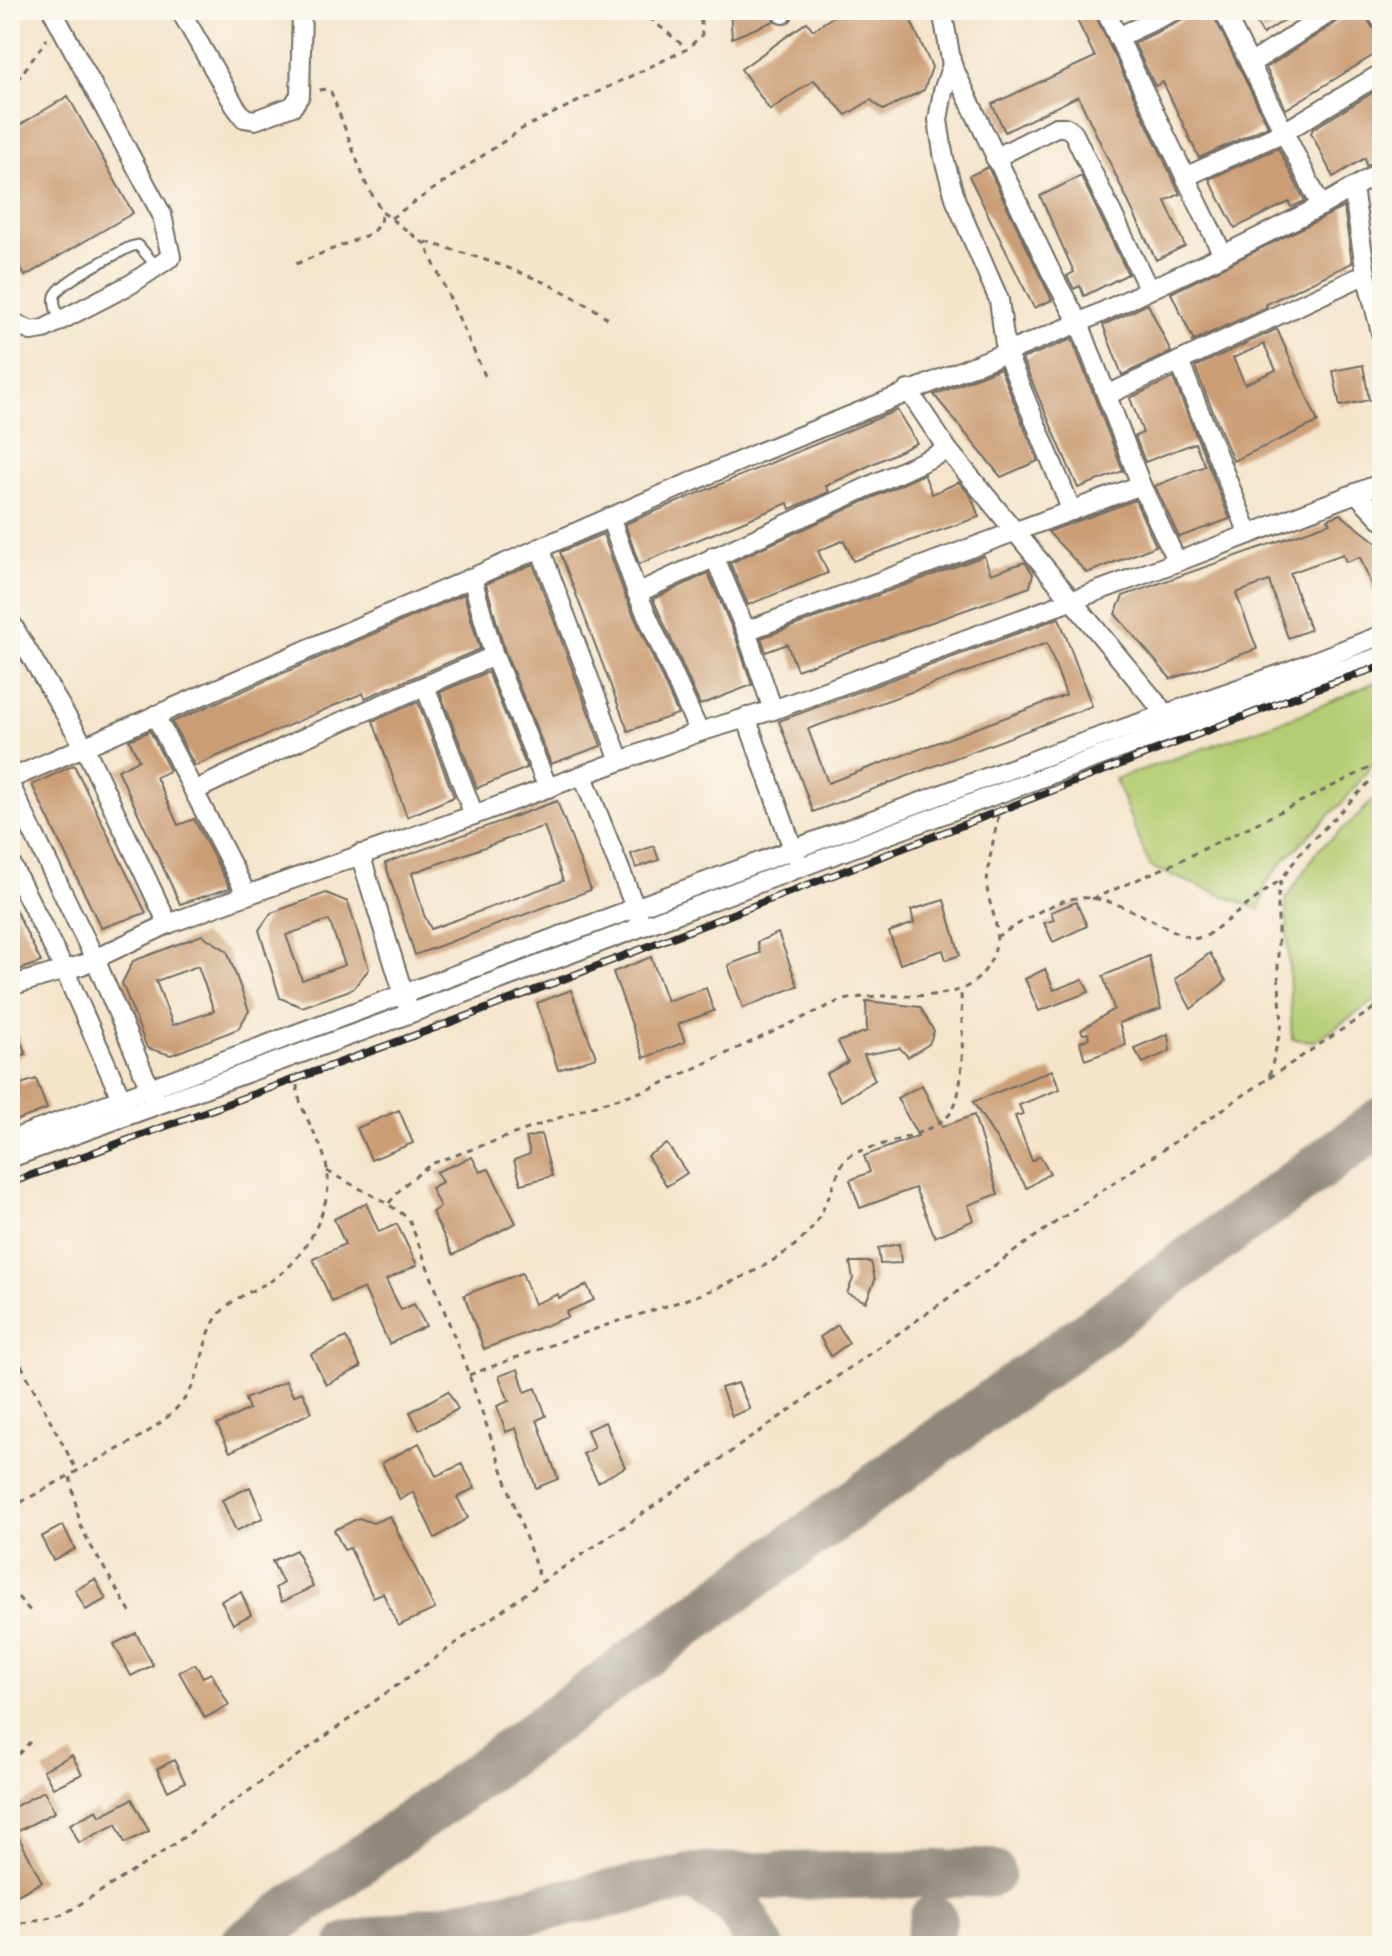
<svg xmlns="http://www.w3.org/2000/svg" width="1392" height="1956" font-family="Dekko,sans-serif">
  <rect width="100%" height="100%" fill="#fbf7ec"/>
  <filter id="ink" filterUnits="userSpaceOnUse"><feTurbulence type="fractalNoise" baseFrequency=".0125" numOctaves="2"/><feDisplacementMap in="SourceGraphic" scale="16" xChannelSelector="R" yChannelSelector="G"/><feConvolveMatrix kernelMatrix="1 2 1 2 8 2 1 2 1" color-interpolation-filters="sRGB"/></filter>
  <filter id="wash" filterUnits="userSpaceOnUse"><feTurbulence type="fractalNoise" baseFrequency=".006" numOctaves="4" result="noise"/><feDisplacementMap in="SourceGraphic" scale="32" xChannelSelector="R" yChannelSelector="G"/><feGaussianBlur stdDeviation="1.8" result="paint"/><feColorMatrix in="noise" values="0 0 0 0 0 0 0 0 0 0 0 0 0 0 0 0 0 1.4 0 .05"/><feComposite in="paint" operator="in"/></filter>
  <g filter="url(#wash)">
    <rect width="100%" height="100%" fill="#f4e4ca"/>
    <g fill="#b4cc71" stroke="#707c4e" stroke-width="2">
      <path d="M1382 679V752L1344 801 1284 860 1266 884 1260 910 1150 867 1115 779 1302 714Z"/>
      <path d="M1382 789V996L1315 1041 1292 1039 1286 899 1317 851 1359 815Z"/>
    </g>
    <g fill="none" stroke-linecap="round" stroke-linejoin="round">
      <g stroke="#90887a" stroke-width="48">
        <path d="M695 1877 737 1904 760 1946"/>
        <path d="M242 1946 1382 1121"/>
        <path d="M349 1946 695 1877 991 1873"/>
        <path d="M928 1946 933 1919"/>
      </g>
    </g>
    <g id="blocks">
      <g fill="#ca9d75" fill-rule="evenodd">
        <path d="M730 10H771L774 21 732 38Z"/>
        <path d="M843 10H906L932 67 924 90 883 110 871 100 846 115 814 80 770 110 741 69 807 22 813 30Z"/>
        <path d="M1072 10H1093L1180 194 1165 201 1185 246 1156 260 1078 96 1005 132 992 104 1095 57Z"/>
        <path d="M1188 10H1211L1268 126 1199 158 1163 82 1155 86 1134 43 1181 21Z"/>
        <path d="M1248 10H1300L1263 34Z"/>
        <path d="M1349 10H1363L1372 27 1382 33V50L1286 109 1266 68 1340 20Z"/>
        <path d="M1382 87V159L1366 166 1365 158 1333 177 1311 133 1313 129Z"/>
        <path d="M68 96 133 213 25 276 10 249V131Z"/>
        <path d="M1278 148 1305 201 1291 207 1289 202 1235 228 1209 179Z"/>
        <path d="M988 167 1052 300 1034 308 969 176Z"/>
        <path d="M1081 176 1128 274 1084 296 1080 286 1074 289 1067 276 1074 272 1040 196Z"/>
        <path d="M1344 207 1352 263 1266 304 1267 307 1191 342 1194 341 1171 293Z"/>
        <path d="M1148 304 1171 352 1122 375 1103 325Z"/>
        <path d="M1277 329 1318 422 1233 461 1195 367ZM1264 344 1276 370 1245 384 1233 358Z"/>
        <path d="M1072 339 1123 471 1078 488 1022 359Z"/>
        <path d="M1363 365 1369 400 1340 406 1333 371Z"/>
        <path d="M1000 368 1038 461 1001 477 934 395Z"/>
        <path d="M1173 378 1230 519 1179 537 1155 486 1205 466 1195 443 1145 462 1135 436 1143 433 1130 398Z"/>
        <path d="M897 410 917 443 826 486 829 492 790 509 788 503 639 564 625 524Z"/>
        <path d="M924 474 932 494 959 482 971 496 979 517 853 561 844 540 818 551 828 573 748 605 730 563Z"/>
        <path d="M1135 500 1156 546 1087 573 1048 532Z"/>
        <path d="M1340 514 1382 547V613L1360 557 1346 562 1343 554 1290 573 1310 630 1288 638 1269 581 1236 593 1257 649 1171 679 1115 614 1123 596 1330 523 1328 519Z"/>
        <path d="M603 534 626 598 678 714 628 731 560 552Z"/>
        <path d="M984 556 991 574 1025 562 1033 574 1030 587 797 670 787 644 766 652 761 638Z"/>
        <path d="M533 564 601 746 551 764 505 652 486 584Z"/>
        <path d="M708 573 735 635 752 685 700 705 653 599Z"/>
        <path d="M464 594 480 649 365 698 363 693 195 766 192 761 172 722Z"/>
        <path d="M1059 618 1092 706 813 812 779 721ZM1047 643 1066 695 828 783 808 729Z"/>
        <path d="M488 672 527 768 477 788 440 692Z"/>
        <path d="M418 702 454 797 407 817 373 721Z"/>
        <path d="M150 731 170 771 156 777 178 825 194 819 230 888 180 904 118 770 139 760 129 740Z"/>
        <path d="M74 765 146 913 101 928 32 785Z"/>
        <path d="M557 801 591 890 415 955 385 863ZM544 826 563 881 431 929 424 915 412 873Z"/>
        <path d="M654 846 659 860 636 868 631 854Z"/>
        <path d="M326 893 348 902 369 969 353 989 302 1007 280 998 259 930 271 913ZM329 920 345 965 302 980 286 935Z"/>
        <path d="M10 899 41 962 10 973Z"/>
        <path d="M944 900 960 955 946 960 943 950 900 964 889 932 914 923 911 910Z"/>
        <path d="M1076 902 1087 926 1053 942 1044 923 1054 920 1051 912Z"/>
        <path d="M778 933 798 986 743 1008 728 965 760 953 757 942Z"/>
        <path d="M202 935 227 951 249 1011 238 1029 171 1055 147 1048 122 983 133 961ZM198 966 214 1011 173 1025 156 981Z"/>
        <path d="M1210 953 1226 981 1191 1009 1175 979Z"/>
        <path d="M1149 956 1161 1009 1119 1023 1126 1045 1085 1060 1080 1042 1089 1038 1088 1033 1083 1034 1081 1030 1114 1009 1103 976Z"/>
        <path d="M651 957 667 1001 706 988 714 1011 678 1024 685 1042 644 1058 613 972Z"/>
        <path d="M1045 969 1054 990 1083 979 1089 992 1039 1011 1025 979Z"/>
        <path d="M571 990 596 1057 558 1070 537 1003Z"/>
        <path d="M866 1001 920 1007 934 1031 929 1044 908 1057 900 1048 864 1055 875 1080 841 1101 826 1074 848 1062 838 1042 867 1031Z"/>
        <path d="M10 1016 26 1054 10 1059Z"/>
        <path d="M1168 1034 1170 1051 1143 1063 1134 1048Z"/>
        <path d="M10 1060H12L21 1084 36 1079 47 1109 10 1123Z"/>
        <path d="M1052 1070 1060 1089 1019 1105 1023 1114 1015 1116 1032 1161 1040 1156 1050 1173 1027 1188 973 1102Z"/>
        <path d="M922 1085 942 1127 974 1115 998 1194 968 1205 974 1220 935 1237 915 1188 860 1208 850 1180 870 1172 864 1156 918 1136 897 1098Z"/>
        <path d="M399 1110 413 1143 371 1160 357 1128Z"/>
        <path d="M541 1134 552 1176 521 1184 514 1160 530 1154 526 1138Z"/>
        <path d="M667 1144 687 1173 667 1186 647 1156Z"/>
        <path d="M472 1157 480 1172 489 1169 516 1223 453 1255 432 1212 440 1207 431 1188 442 1182 436 1172Z"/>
        <path d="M366 1203 379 1232 397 1224 417 1265 386 1280 401 1310 414 1304 426 1326 389 1344 364 1288 332 1302 313 1259 345 1244 334 1219Z"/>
        <path d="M899 1244 901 1263 880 1264 878 1248Z"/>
        <path d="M850 1262H871L875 1280 866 1302 847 1293 853 1279Z"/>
        <path d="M522 1273 534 1304 558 1294 559 1298 587 1285 594 1300 566 1312 568 1317 484 1349 464 1295Z"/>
        <path d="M838 1325 849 1343 831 1356 820 1337Z"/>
        <path d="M346 1337 361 1367 326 1385 311 1354Z"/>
        <path d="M518 1369 525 1392 536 1388 546 1416 537 1420 558 1479 536 1488 516 1428 506 1432 497 1406 509 1401 499 1376Z"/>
        <path d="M286 1381 293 1396 302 1392 312 1412 230 1452 217 1425 249 1409 245 1399Z"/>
        <path d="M738 1383 750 1409 732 1416 721 1388Z"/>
        <path d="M448 1391 458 1409 419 1430 410 1412Z"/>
        <path d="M605 1422 625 1467 598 1482 583 1454 594 1448 587 1430Z"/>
        <path d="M419 1443 436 1476 462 1464 475 1488 457 1497 468 1518 435 1538 413 1492 400 1500 382 1463Z"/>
        <path d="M250 1487 263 1518 236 1531 222 1500Z"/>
        <path d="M390 1516 435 1609 398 1626 383 1593 373 1597 350 1548 344 1550 334 1530 359 1518 373 1523Z"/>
        <path d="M63 1525 75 1549 53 1560 41 1537Z"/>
        <path d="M296 1550 313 1587 282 1602 275 1588 283 1583 272 1561Z"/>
        <path d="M95 1579 106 1599 86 1610 75 1590Z"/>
        <path d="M241 1592 251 1615 233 1624 221 1601Z"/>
        <path d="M136 1633 153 1665 131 1676 114 1644Z"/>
        <path d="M195 1664 203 1677 211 1673 229 1705 205 1718 179 1672Z"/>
        <path d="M72 1755 82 1774 53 1788 43 1770Z"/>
        <path d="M174 1760 185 1782 168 1791 157 1769Z"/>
        <path d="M44 1791 55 1812 16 1832 42 1882 10 1899V1809Z"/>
        <path d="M132 1799 149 1831 125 1843 116 1824 79 1843 70 1824 97 1810 100 1816Z"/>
      </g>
    </g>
  </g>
  <g filter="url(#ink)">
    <use href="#blocks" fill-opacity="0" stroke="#716c63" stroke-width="2"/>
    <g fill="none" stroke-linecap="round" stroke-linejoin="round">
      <defs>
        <path id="lane" d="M60 321C57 313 53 304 55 296 59 282 115 255 130 247L138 245 158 268"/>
        <g id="street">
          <path d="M180 10 235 106 244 118 255 120 293 106 300 95 302 10"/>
          <path d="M783 10V14"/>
          <path d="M942 10 952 65 1052 274 1079 323 1141 485 1177 562"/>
          <path d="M1105 10 1223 255"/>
          <path d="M1223 10 1321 206"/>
          <path d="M1375 10 1382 21"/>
          <path d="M1118 37 1176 10"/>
          <path d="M1250 64 1334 10"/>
          <path d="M952 65 943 91 938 120 944 159 956 201 999 300 1006 352 1072 511"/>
          <path d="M995 158 1056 127H1065L1073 132 1149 290"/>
          <path d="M1185 177 1284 132 1382 73"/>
          <path d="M1353 188 1366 274 1382 336"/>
          <path d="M10 321 31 331 44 329 131 284 171 257 162 215 52 10"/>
          <path d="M1179 361 1249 534"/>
          <path d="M908 390 948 450 1173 723"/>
          <path d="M1107 395 1366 274"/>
          <path d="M1356 493 1382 520"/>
          <path d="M610 517 637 593 699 732"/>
          <path d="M540 548 620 761"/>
          <path d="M714 556 746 631 773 710"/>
          <path d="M472 578 494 656 548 788"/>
          <path d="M637 593 948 450"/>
          <path d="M10 621 84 746 168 924"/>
          <path d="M746 631 1141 485"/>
          <path d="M425 686 474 815"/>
          <path d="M155 715 247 895"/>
          <path d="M746 717 797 860"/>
          <path d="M583 776 640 920"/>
          <path d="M10 779 758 453 1079 323 1223 255 1321 206 1382 171"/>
          <path d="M10 785 95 959 154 1098"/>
          <path d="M194 791 308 736 494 656"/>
          <path d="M360 854 407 1005"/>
          <path d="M10 862 64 969 126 1109"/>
          <path d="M10 986 82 965 168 924 247 895 474 815 699 732 773 710 1177 562 1382 483"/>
          <path d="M10 1140 1045 756 1284 673 1382 635"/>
          <path d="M10 1158C169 1100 328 1045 486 985 784 874 1081 760 1382 656"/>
        </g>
      </defs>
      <use href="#lane" stroke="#716c63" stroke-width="13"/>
      <use href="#street" stroke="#716c63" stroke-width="22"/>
      <g stroke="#716c63" stroke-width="3" stroke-dasharray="6 6" stroke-linecap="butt">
        <path d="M640 10 686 48"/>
        <path d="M10 90 47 39"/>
        <path d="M319 90 326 89 331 92 366 184 382 212 425 244 487 380"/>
        <path d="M391 218 525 127 687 49 702 35 700 10"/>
        <path d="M426 242C486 259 560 282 610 320"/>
        <path d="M296 264 372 233 380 222 382 212"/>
        <path d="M1092 899 1171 865 1382 762"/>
        <path d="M996 937C1018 925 1040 909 1063 901 1106 886 1154 926 1194 939L1208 935 1280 880"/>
        <path d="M1269 1078 1382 1003"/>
        <path d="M327 1171C355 1187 384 1199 409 1219L469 1375 541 1581"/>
        <path d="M389 1203 403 1186 431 1164 589 1107 650 1089 837 1002C876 990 920 1002 959 990 984 982 1001 951 996 926 994 911 987 899 987 884 988 860 995 835 999 811"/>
        <path d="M10 1344 77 1471"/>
        <path d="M469 1375C515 1358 561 1341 607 1325 670 1304 751 1284 801 1240 824 1220 831 1186 844 1160L852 1154C880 1143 922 1137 946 1118 969 1099 961 1019 961 990"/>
        <path d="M70 1477 80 1524 88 1541 130 1612"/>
        <path d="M10 1508C33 1496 56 1483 79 1470 116 1449 163 1431 188 1394 205 1369 201 1333 222 1311 234 1298 254 1290 269 1282 298 1265 318 1232 326 1199 339 1146 289 1114 298 1072"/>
        <path d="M10 1588 31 1612"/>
        <path d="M10 1763 30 1742"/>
        <path d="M10 1926 64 1914 153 1859 542 1582 664 1499 1056 1222 1269 1078 1282 1023 1278 974V896L1281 880 1301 852 1382 769"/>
      </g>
      <use href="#lane" stroke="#fff" stroke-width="9"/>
      <use href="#street" stroke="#fff" stroke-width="18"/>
      <defs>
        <path id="rail" d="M10 1183 473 1014 1323 686 1382 666"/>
      </defs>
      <use href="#rail" stroke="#2b2b2b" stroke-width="8"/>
      <use href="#rail" stroke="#fbf7ec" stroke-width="5" stroke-dasharray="15" stroke-linecap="butt"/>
    </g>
  </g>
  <rect width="1392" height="1956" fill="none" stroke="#fbf7ec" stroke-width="40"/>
</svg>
